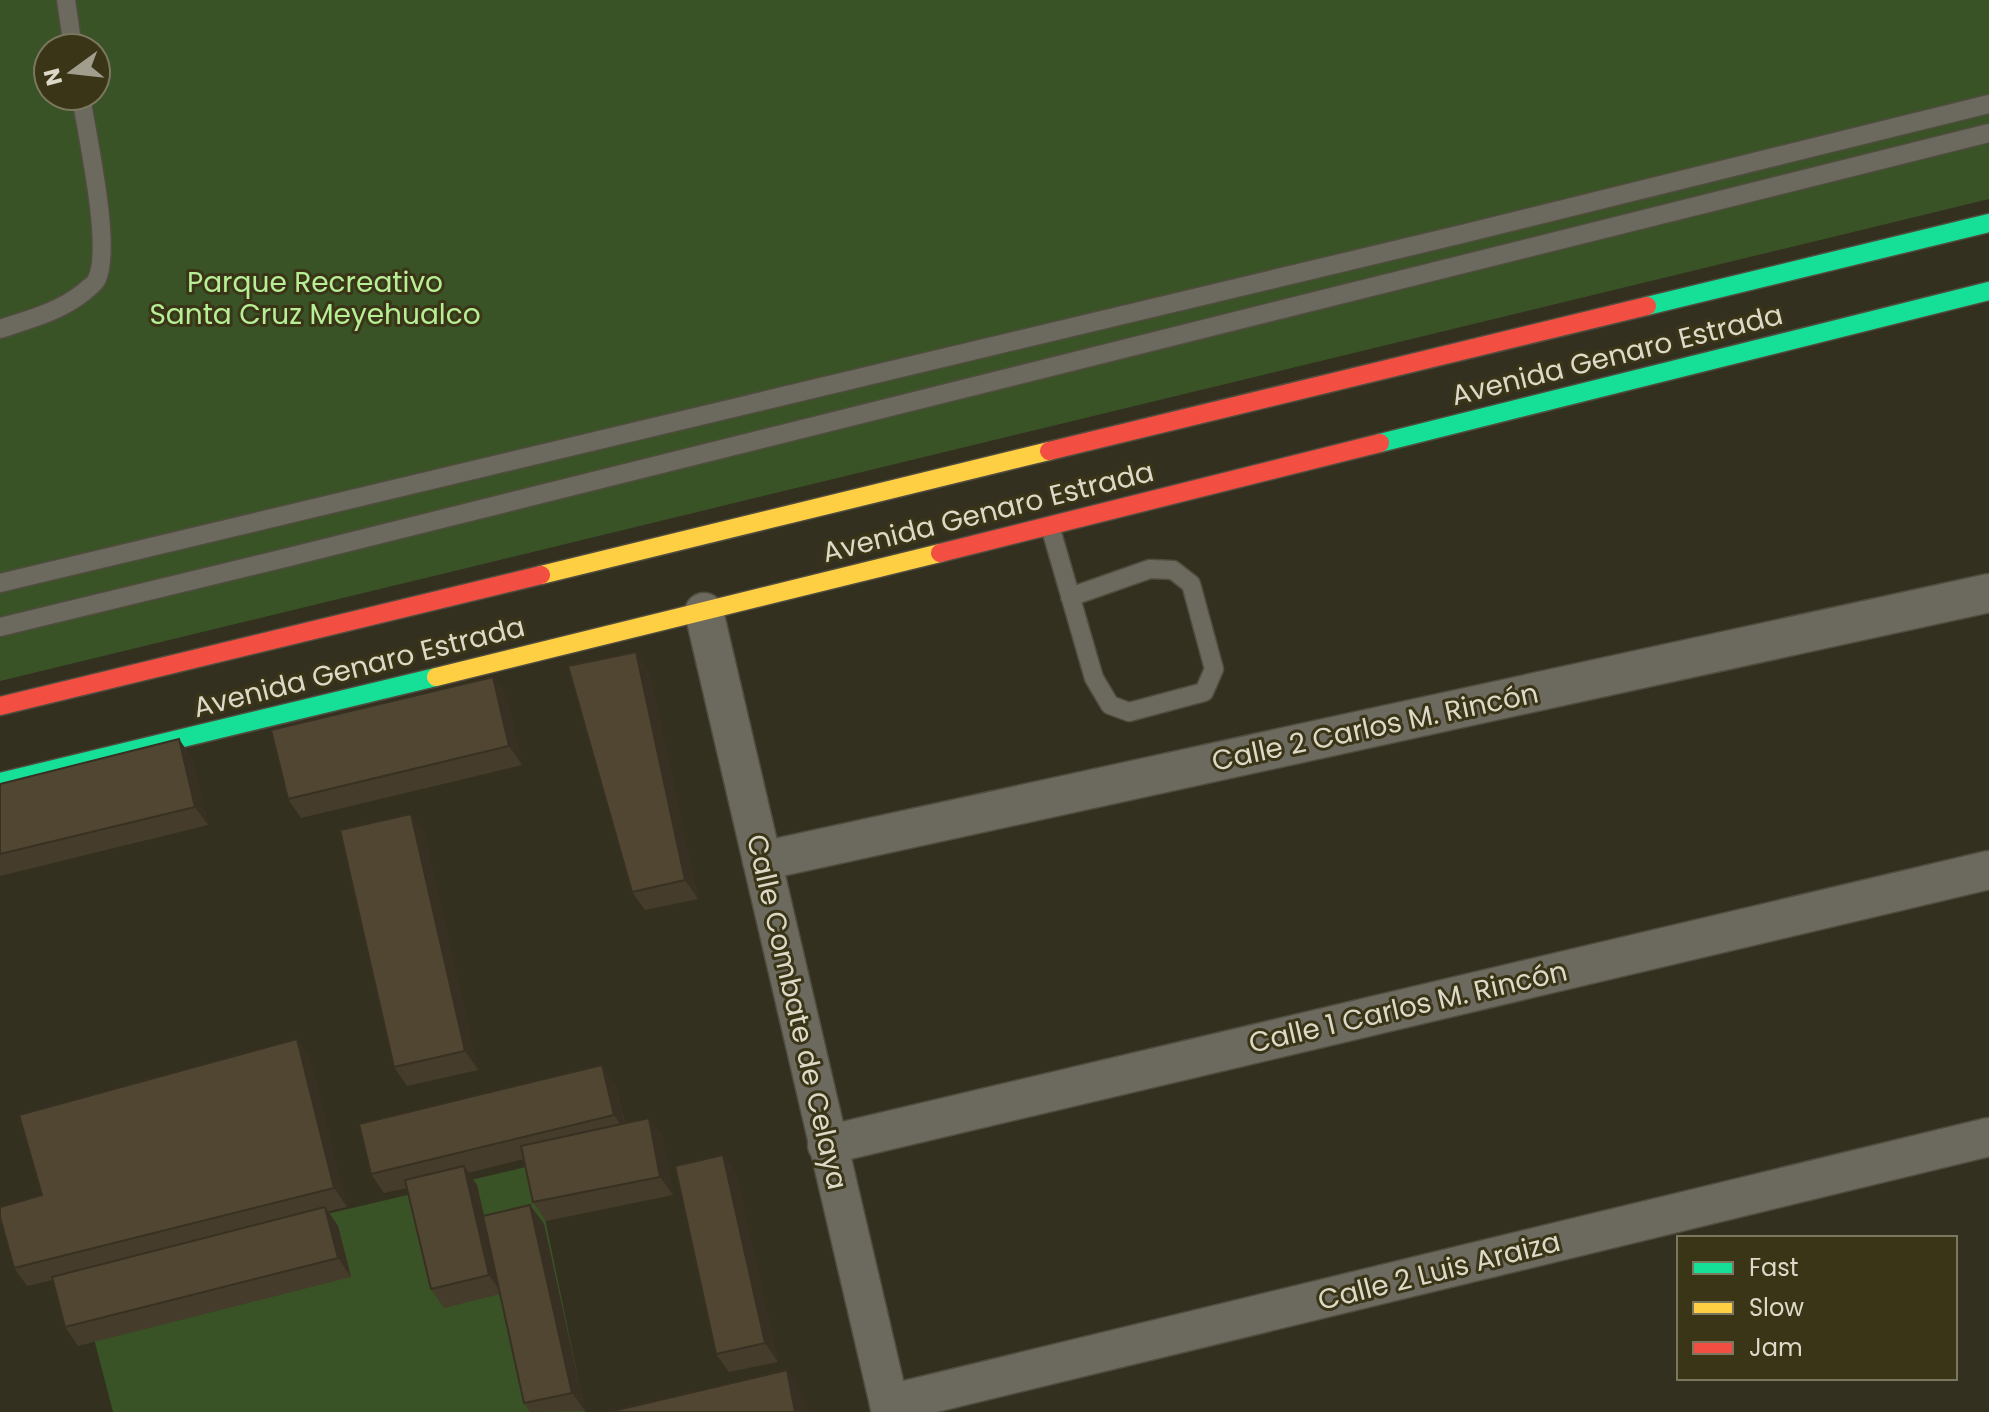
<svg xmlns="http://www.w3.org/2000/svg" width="1989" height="1412" font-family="Poppins,sans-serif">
  <rect width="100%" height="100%" fill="#333020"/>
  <g fill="#395326" fill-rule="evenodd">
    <path d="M0 0H1989V199L0 681ZM48 48H96V96H48Z"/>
    <path d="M534 1165 585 1412H113L77 1273Z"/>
  </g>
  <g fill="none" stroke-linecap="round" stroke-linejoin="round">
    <defs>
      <g id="lane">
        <path d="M66 0 73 48"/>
        <path d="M0 329C30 319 59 312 84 292 88 288 95 284 97 279 112 246 87 136 81 96"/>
        <path d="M1050 526 1094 678 1110 705 1129 712 1204 692 1214 669 1191 584 1173 570 1150 569 1070 597"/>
        <path d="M0 583 1458 235 1989 104"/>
        <path d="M0 627 285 558 1989 133"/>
      </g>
      <g id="street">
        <path d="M704 612 891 1412"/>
        <path d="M762 861 1989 593"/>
        <path d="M827 1145 1989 870"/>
        <path d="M889 1404 1989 1137"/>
      </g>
      <g id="fast">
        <path d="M1647 306 1989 223"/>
        <path d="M1380 443 1989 291"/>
        <path d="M0 782 436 677"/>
      </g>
      <g id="slow">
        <path d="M541 575 1049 451"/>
        <path d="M436 677 940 553"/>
      </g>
      <g id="jam">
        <path d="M1049 451 1647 306"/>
        <path d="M940 553 1380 443"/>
        <path d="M0 706 541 575"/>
      </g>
    </defs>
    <use href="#lane" stroke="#504d3f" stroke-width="21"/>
    <use href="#street" stroke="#504d3f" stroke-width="41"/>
    <use href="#fast" stroke="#504d3f" stroke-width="21"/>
    <use href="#slow" stroke="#504d3f" stroke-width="21"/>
    <use href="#jam" stroke="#504d3f" stroke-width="21"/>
    <use href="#lane" stroke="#6c6a5e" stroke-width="18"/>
    <use href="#street" stroke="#6c6a5e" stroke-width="38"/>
    <use href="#fast" stroke="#16e098" stroke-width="18"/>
    <use href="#slow" stroke="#ffcf43" stroke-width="18"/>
    <use href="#jam" stroke="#f24e42" stroke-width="18"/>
  </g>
  <g fill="#453c2b">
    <path d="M649 671 698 899 645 910 632 892Z"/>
    <path d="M493 677 506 695 522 765 301 818 288 799Z"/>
    <path d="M192 758 208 825 0 876V784Z"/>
    <path d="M424 833 478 1070 407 1086 394 1067Z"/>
    <path d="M297 1039 310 1058 347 1207 328 1211 338 1226 351 1277 78 1346 65 1327 53 1280 27 1286 14 1268 42 1195Z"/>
    <path d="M615 1084 625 1123 649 1118 662 1136 673 1195 546 1221 533 1202 524 1159 468 1173 477 1185 484 1216 530 1205 544 1224 585 1411 530 1412 524 1403 500 1294 444 1308 431 1289 407 1188 384 1193 371 1174Z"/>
    <path d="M723 1155 736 1174 778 1362 729 1372 716 1354Z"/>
  </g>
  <g fill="#383123">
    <path d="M636 652 649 671 698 899 685 880Z"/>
    <path d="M493 677 506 695 522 765 509 746Z"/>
    <path d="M179 739 192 758 208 825 195 807Z"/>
    <path d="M411 814 424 833 478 1070 465 1051Z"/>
    <path d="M297 1039 310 1058 347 1207 334 1188Z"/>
    <path d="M602 1065 615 1084 627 1134 614 1115Z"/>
    <path d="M649 1118 662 1136 673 1195 660 1177Z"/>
    <path d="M723 1155 736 1174 778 1362 765 1343Z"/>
    <path d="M464 1166 477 1185 502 1294 489 1275Z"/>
    <path d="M530 1205 544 1224 585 1411 572 1393Z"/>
    <path d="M325 1207 338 1226 351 1277 338 1258Z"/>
    <path d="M787 1370 803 1394 807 1412H795Z"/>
  </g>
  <g fill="#504632" stroke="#383123" stroke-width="2">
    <path d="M636 652 685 880 632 892 568 666Z"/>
    <path d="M493 677 509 746 288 799 271 730Z"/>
    <path d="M179 739 195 807 0 854V784Z"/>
    <path d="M411 814 465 1051 394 1067 340 830Z"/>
    <path d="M297 1039 334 1188 14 1268 0 1217V1207L42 1195 19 1115Z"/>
    <path d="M602 1065 614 1115 371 1174 359 1124Z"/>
    <path d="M649 1118 660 1177 533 1202 521 1146Z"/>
    <path d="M723 1155 765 1343 716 1354 675 1166Z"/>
    <path d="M464 1166 489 1275 431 1289 405 1180Z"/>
    <path d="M530 1205 572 1393 524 1403 483 1216Z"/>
    <path d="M325 1207 338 1258 65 1327 52 1277Z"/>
    <path d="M787 1370 795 1412H609Z"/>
  </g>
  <g text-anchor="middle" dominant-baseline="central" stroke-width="6" stroke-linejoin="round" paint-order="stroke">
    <g font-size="28" fill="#b6ef96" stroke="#3b3518">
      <text x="315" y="282">Parque Recreativo<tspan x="315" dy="32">Santa Cruz Meyehualco</tspan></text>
    </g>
    <g font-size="28" fill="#dcd9c8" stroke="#3b3518">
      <text transform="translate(1617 355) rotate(-14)">Avenida Genaro Estrada</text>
      <text transform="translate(988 512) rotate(-14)">Avenida Genaro Estrada</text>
      <text transform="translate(359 667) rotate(-14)">Avenida Genaro Estrada</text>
      <text transform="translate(1375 727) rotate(-12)">Calle 2 Carlos M. Rincón</text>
      <text transform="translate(1408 1007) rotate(-13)">Calle 1 Carlos M. Rincón</text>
      <text transform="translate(797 1012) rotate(77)">Calle Combate de Celaya</text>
      <text transform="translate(1439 1271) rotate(-14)">Calle 2 Luis Araiza</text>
    </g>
  </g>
  <rect x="1677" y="1236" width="280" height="144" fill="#3b3518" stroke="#7b775e" stroke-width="2"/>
  <rect x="1693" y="1262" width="40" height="12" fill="#16e098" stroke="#7b775e" stroke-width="2"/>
  <text x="1749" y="1276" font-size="24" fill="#dcd9c8">Fast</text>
  <rect x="1693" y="1302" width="40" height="12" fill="#ffcf43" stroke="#7b775e" stroke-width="2"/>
  <text x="1749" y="1316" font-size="24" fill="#dcd9c8">Slow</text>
  <rect x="1693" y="1342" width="40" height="12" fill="#f24e42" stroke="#7b775e" stroke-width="2"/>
  <text x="1749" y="1356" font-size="24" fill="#dcd9c8">Jam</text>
  <g transform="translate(72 72) rotate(255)"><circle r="38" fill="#3b3518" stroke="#7b775e" stroke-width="2"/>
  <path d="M0-6L14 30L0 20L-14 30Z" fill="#a19e8d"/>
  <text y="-12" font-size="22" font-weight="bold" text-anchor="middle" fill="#dcd9c8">N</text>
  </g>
</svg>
